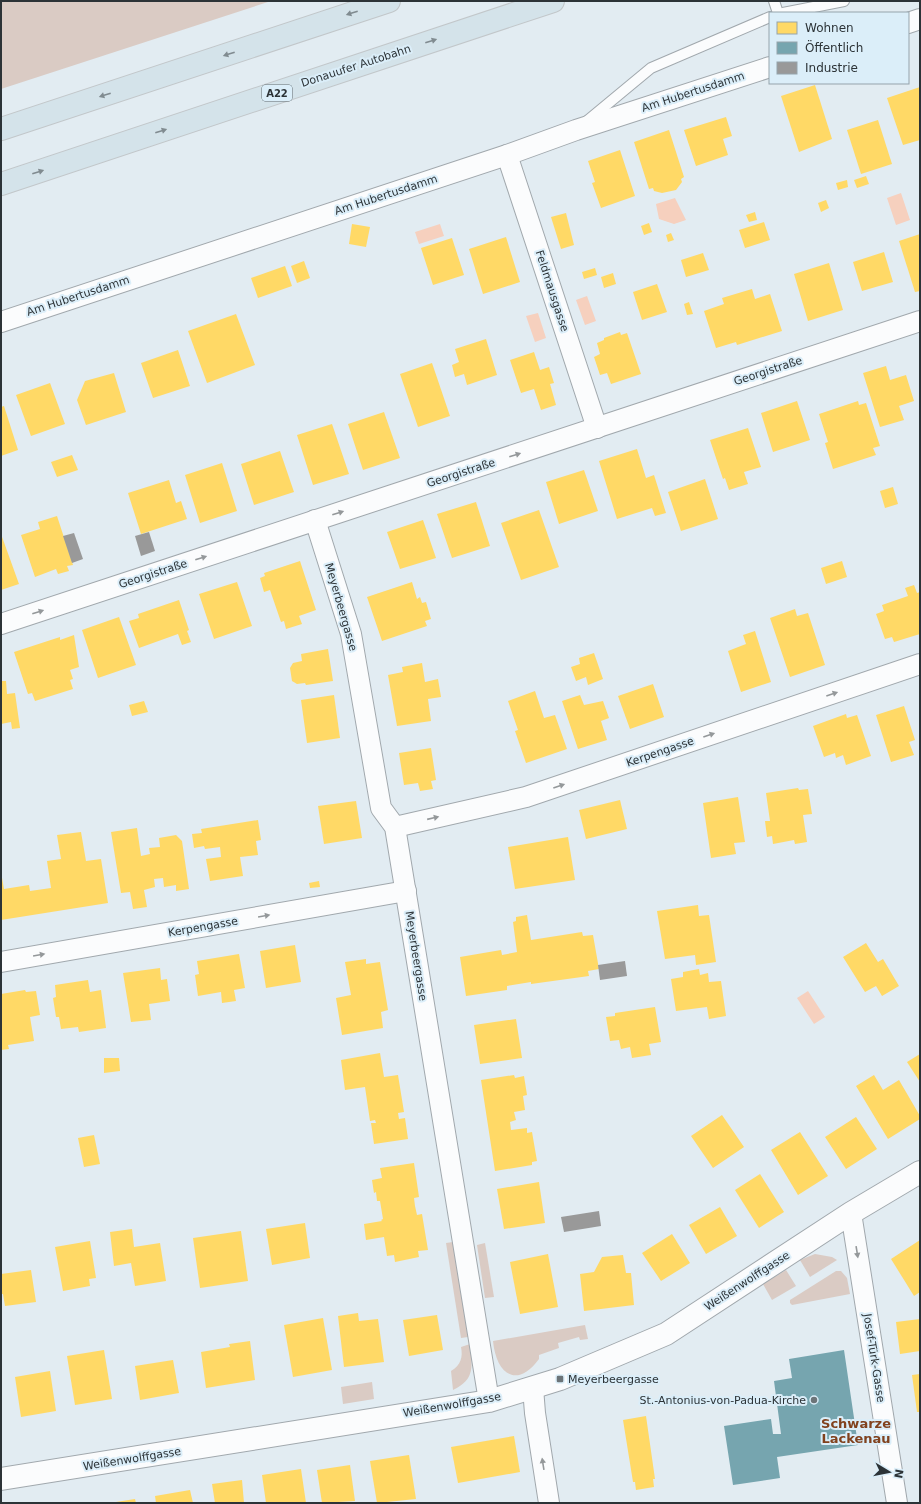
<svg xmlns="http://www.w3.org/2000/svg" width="921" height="1504" font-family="'DejaVu Sans',sans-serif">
  <rect width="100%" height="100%" fill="#e2ecf2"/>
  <g fill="#dacbc4">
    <path d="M1 1H271L1 89Z"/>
    <path d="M453 1242 468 1337 461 1338 446 1243Z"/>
    <path d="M485 1243 494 1297 485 1298 477 1245Z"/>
    <path d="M815 1254 832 1257 837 1260 810 1277 800 1260Z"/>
    <path d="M786 1270 796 1286 772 1300 763 1284Z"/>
    <path d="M836 1271H841L847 1278 850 1294 792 1305 790 1303V1300Z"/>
    <path d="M585 1325 588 1339 580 1340 579 1337 558 1343 559 1348 539 1355V1359C516 1390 496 1373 493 1341Z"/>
    <path d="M470 1344C472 1366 476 1379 453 1390L451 1371C461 1365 463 1357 461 1347Z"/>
    <path d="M372 1382 374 1399 343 1404 341 1387Z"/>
  </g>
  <g fill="#f6d0be">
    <path d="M901 193 910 220 896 225 887 198Z"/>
    <path d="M675 198 686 220 674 224 659 219 656 204Z"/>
    <path d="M440 224 444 236 419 244 415 232Z"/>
    <path d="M587 296 596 321 585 325 576 300Z"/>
    <path d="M538 313 546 338 535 342 526 316Z"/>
    <path d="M808 991 825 1017 814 1024 797 998Z"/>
  </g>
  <g fill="#ffd966">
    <path d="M815 85 832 139 799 152 781 96Z"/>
    <path d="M920 87V140L903 145 887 98Z"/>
    <path d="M726 117 732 136 723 139 728 155 696 166 684 130Z"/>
    <path d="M878 120 892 164 861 174 847 130Z"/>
    <path d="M669 130 684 177 681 179 682 182 676 190 662 193 654 191 653 188 649 189 634 142Z"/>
    <path d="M620 150 635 196 601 208 592 183 595 182 588 161Z"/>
    <path d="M866 176 869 184 857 188 854 180Z"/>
    <path d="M847 180 848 187 838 190 836 183Z"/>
    <path d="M826 200 829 208 821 212 818 203Z"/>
    <path d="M755 212 757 220 749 222 746 215Z"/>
    <path d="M566 213 574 245 561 249 551 217Z"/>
    <path d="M764 222 770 240 745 248 739 230Z"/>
    <path d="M649 223 652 232 644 235 641 226Z"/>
    <path d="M352 224 370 227 366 247 349 244Z"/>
    <path d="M671 233 674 240 668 242 666 235Z"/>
    <path d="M920 234V291L915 292 899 241Z"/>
    <path d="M506 237 520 282 483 294 469 249Z"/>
    <path d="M452 238 464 275 433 285 421 248Z"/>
    <path d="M884 252 893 282 862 291 853 262Z"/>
    <path d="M703 253 709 270 686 277 681 260Z"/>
    <path d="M304 261 310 278 297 283 291 266Z"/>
    <path d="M829 263 843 310 808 321 794 274Z"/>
    <path d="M285 266 292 286 258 298 251 278Z"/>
    <path d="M595 268 597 275 584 279 582 272Z"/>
    <path d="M613 273 616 284 604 288 601 277Z"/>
    <path d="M657 284 667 312 642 320 633 292Z"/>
    <path d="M752 289 755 299 770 294 782 331 737 345 736 342 716 348 704 311 724 304 722 298Z"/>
    <path d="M689 302 693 314 687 315 684 304Z"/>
    <path d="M236 314 255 365 207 383 188 331Z"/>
    <path d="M620 332 621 335 627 333 641 374 611 384 607 373 600 375 594 357 600 354 597 343 604 340V338Z"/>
    <path d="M486 339 497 375 467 385 464 374 455 377 452 365 459 362 455 349Z"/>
    <path d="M178 350 190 386 153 398 141 363Z"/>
    <path d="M534 352 540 370 549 367 554 383 550 384 556 405 541 410 534 389 521 393 510 360Z"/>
    <path d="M432 363 450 416 418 427 400 374Z"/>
    <path d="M886 366 890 380 906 375 914 401 899 406 904 420 880 427 863 373Z"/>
    <path d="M114 373 126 412 86 425 77 400 85 381Z"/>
    <path d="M50 383 65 424 31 436 16 395Z"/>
    <path d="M797 401 810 440 773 452 761 413Z"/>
    <path d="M858 401 859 405 866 403 880 446 873 448 876 455 833 469 825 443 828 442 819 414Z"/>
    <path d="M4 406 18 450 1 456V407Z"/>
    <path d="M384 412 400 458 363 470 348 424Z"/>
    <path d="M332 424 349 474 313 485 297 435Z"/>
    <path d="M748 428 761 467 744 472 748 484 729 490 725 478 723 479 710 440Z"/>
    <path d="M637 449 646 478 654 475 666 513 655 516 652 508 617 519 599 461Z"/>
    <path d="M280 451 294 492 254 505 241 464Z"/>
    <path d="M72 455 78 470 57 477 51 462Z"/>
    <path d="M222 463 237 511 200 523 185 475Z"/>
    <path d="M584 470 598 511 559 524 546 482Z"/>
    <path d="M705 479 718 519 681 531 668 492Z"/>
    <path d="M169 480 176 503 181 501 187 519 141 534 128 493Z"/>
    <path d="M893 487 898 504 885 508 880 491Z"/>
    <path d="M476 502 490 546 452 558 437 514Z"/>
    <path d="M539 510 559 567 521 580 501 523Z"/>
    <path d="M57 516 73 565 67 566 69 571 58 574 56 569 35 577 21 535 40 529 38 522Z"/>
    <path d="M423 520 436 558 400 569 387 532Z"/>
    <path d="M1 534 19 584 1 590Z"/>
    <path d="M300 561 316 610 299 616 302 624 286 629 284 621 281 622 270 590 264 592 260 578 265 576 264 573Z"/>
    <path d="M842 561 847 577 826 584 821 568Z"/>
    <path d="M237 582 252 626 214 639 199 594Z"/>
    <path d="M412 582 417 599 420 597 422 603 426 602 431 619 425 621 427 626 382 641 367 597Z"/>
    <path d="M914 585 917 593 920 592V634L894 642 892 637 885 639 876 614 884 611 882 605 908 596 905 588Z"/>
    <path d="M179 600 189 630 187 631 191 642 182 645 178 634 139 648 129 621 139 618 138 614Z"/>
    <path d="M795 609 797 616 808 613 825 665 790 677 770 618Z"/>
    <path d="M119 617 136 665 98 678 82 630Z"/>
    <path d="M755 631 771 682 741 692 728 651 746 644 743 635Z"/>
    <path d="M74 635 79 667 70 670 73 679 70 680 73 689 35 701 32 693 28 694 14 652 60 637V640Z"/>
    <path d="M328 649 333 681 306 685 305 683 297 684 292 681 290 668 293 663 302 661 301 654Z"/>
    <path d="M594 653 603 679 588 685 586 677 576 681 571 667 580 664 579 658Z"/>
    <path d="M422 663 425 682 438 679 441 697 428 699 431 721 397 726 388 675 403 672 402 667Z"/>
    <path d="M1 681H6L7 694 15 693 20 728 12 729 11 722 1 724Z"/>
    <path d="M653 684 664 717 630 729 618 696Z"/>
    <path d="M535 691 544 718 555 715 567 749 526 763 515 731 518 730 508 701Z"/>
    <path d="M334 695 340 738 307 743 301 700Z"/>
    <path d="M580 695 584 705 603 701 609 718 601 721 607 740 578 749 562 701Z"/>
    <path d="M144 701 148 712 132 716 129 705Z"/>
    <path d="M904 706 915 740 909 742 914 755 891 762 876 715Z"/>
    <path d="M846 714 847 718 857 715 871 756 846 765 843 755 836 758 835 753 824 757 813 726Z"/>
    <path d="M431 748 436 780 431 781 433 789 420 791 418 783 404 785 399 753Z"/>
    <path d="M798 788 799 790 808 789 812 814 803 815 807 842 795 844 794 840 773 844 772 836 767 837 765 821H770L766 793Z"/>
    <path d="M738 797 745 842 734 843 736 854 711 858 703 803Z"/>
    <path d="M620 800 627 829 586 839 579 810Z"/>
    <path d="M356 801 362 838 324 844 318 806Z"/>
    <path d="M258 820 261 840 256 841 258 855 240 857 243 876 210 881 206 859 221 857 220 847 205 849 204 846 194 848 192 834 202 833 201 829Z"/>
    <path d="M137 828 141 856 150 854 149 848 160 847 159 838 176 835 182 841 189 889 176 891V885L164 887 163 878 154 879 155 887 144 890 147 907 133 909 130 892 121 893 111 832Z"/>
    <path d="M81 832 86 861 101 859 108 903 1 920V872L4 889 29 885 30 891 51 888 47 861 61 859 57 835Z"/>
    <path d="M568 837 575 880 515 889 508 847Z"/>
    <path d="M319 881 320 887 310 888 309 883Z"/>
    <path d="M698 905 699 916 709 915 716 962 696 965 695 955 665 959 657 911Z"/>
    <path d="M527 915 531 940 582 932 583 936 593 935 599 969 588 971 589 976 531 984V982L507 986V990L466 996 460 957 501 950 502 955 517 952 513 922 516 921V917Z"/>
    <path d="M866 943 878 962 883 959 899 986 882 996 876 986 865 992 843 957Z"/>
    <path d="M295 945 301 982 266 988 260 951Z"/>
    <path d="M239 954 245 988 234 990 236 1001 222 1003 221 992 198 996 195 975 199 974 197 961Z"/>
    <path d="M366 959V964L380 962 388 1010 381 1012 383 1028 342 1035 336 998 351 995 345 962Z"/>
    <path d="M160 968 161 980 167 979 170 1001 149 1004 151 1020 131 1022 123 973Z"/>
    <path d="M699 969 700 975 708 973 709 982 721 981 726 1016 709 1019 707 1007 676 1011 671 979 683 977V972Z"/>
    <path d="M88 980 90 992 101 990 106 1028 79 1032 78 1027 61 1029 59 1017H56L53 998 56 997 55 985Z"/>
    <path d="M25 990 26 992 36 991 40 1015 30 1017 34 1041 8 1045 9 1049 1 1050V994Z"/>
    <path d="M655 1007 661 1042 649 1044 651 1055 632 1058 630 1047 621 1049 619 1040 610 1041 606 1017 615 1016V1013Z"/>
    <path d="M516 1019 522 1058 480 1064 474 1025Z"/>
    <path d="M380 1053 384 1077 398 1075 404 1112 398 1113 399 1119 405 1118 408 1139 374 1144 371 1123H376L375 1120 370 1121 365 1087 345 1090 341 1060Z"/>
    <path d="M920 1054V1082L907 1062Z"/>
    <path d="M104 1058H119L120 1071 104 1073Z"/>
    <path d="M514 1075 515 1078 524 1076 527 1095 523 1096 525 1110 514 1112 516 1120 510 1122 511 1130 527 1128V1133L532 1132 537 1161 532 1162V1165L495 1171 481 1080Z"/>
    <path d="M874 1075 883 1090 899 1080 920 1116V1119L888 1139 856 1086Z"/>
    <path d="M722 1115 744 1147 713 1168 691 1136Z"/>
    <path d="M856 1117 877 1149 846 1169 825 1137Z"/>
    <path d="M800 1132 828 1176 798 1195 771 1150Z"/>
    <path d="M94 1135 100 1164 84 1167 78 1138Z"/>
    <path d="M414 1163 419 1197 414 1198 415 1206 417 1215 422 1214 428 1250 418 1251 419 1257 395 1262 394 1255 387 1256 384 1237 366 1240 364 1224 382 1221 381 1220 383 1219 380 1201H377L376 1192 374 1193 372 1180 382 1178 380 1168Z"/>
    <path d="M760 1174 784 1212 759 1228 735 1190Z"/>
    <path d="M539 1182 545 1223 504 1229 497 1189Z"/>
    <path d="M720 1207 737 1236 706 1254 689 1225Z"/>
    <path d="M305 1223 310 1258 272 1265 266 1229Z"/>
    <path d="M132 1229 134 1247 160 1243 166 1281 135 1286 131 1263 114 1266 110 1232Z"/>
    <path d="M241 1231 248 1281 200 1288 193 1238Z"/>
    <path d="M672 1234 690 1263 661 1281 642 1253Z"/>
    <path d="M920 1240V1292L914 1296 891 1259Z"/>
    <path d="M90 1241 96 1278 89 1279 90 1286 63 1291 55 1247Z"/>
    <path d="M548 1254 558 1307 520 1314 510 1262Z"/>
    <path d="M623 1255 626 1273H631L634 1305 584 1311 580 1274 594 1272 602 1257Z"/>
    <path d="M31 1270 36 1302 5 1306 3 1294H1V1274Z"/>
    <path d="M358 1313 359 1321 378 1319 384 1362 344 1367 338 1316Z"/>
    <path d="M437 1315 443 1350 409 1356 403 1320Z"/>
    <path d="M323 1318 332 1370 293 1377 284 1325Z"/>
    <path d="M920 1319V1351L900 1354 896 1322Z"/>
    <path d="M250 1341 255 1380 206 1388 201 1352 230 1347 229 1344Z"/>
    <path d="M104 1350 112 1399 75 1405 67 1356Z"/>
    <path d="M173 1360 179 1393 140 1400 135 1366Z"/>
    <path d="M50 1371 56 1411 21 1417 15 1377Z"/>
    <path d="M920 1374V1412H917L912 1375Z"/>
    <path d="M646 1416 655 1479H653L654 1487 636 1490 635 1482H633L623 1420Z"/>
    <path d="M514 1436 520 1472 458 1483 451 1447Z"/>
    <path d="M409 1455 416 1499 377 1503 370 1461Z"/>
    <path d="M350 1465 355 1501 322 1503 317 1470Z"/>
    <path d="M301 1469 306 1503H266L262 1475Z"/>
    <path d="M242 1480 244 1503H215L212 1484Z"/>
    <path d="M190 1490 193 1503H156L155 1496Z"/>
    <path d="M135 1499 136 1503H116V1502Z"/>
  </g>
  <path fill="#76a5af" d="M844 1350 858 1445 777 1457 780 1478 733 1485 724 1426 771 1419 773 1434H781L774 1381 792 1378 789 1359Z"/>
  <g fill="#999">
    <path d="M149 532 155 551 141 556 135 536Z"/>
    <path d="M74 533 83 559 72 563 63 536Z"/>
    <path d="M625 961 627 976 600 980 598 965Z"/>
    <path d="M599 1211 601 1226 564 1232 561 1217Z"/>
  </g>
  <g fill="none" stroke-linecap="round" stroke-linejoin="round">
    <defs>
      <g id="lane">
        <path d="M774 1 778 13"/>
        <path d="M783 13 844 1"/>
        <path d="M587 121 651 68 770 17"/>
      </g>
      <g id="street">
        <path d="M908 23 920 19"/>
        <path d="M507 155 597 428"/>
        <path d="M1 322 507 155 576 130 770 67"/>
        <path d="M315 520 351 634 381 808 395 827 489 1401"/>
        <path d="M1 624 920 321"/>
        <path d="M395 827 526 797 920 664"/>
        <path d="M1 962 406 891"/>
        <path d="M851 1213 897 1503"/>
        <path d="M533 1388 535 1413 549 1503"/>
      </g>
      <path id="secondary" d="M1 1479 489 1401 560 1379 666 1334 851 1213 920 1172"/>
      <g id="highway">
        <path d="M1 129 389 1"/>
        <path d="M1 184 553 1"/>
      </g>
    </defs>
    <use href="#lane" stroke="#a1a8ad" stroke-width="12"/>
    <use href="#street" stroke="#a1a8ad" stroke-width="22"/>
    <use href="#secondary" stroke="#a1a8ad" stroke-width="24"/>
    <use href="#highway" stroke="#c2c7ca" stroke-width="24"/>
    <use href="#lane" stroke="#fbfcfd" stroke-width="10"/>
    <use href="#street" stroke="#fbfcfd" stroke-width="20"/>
    <use href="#secondary" stroke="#fbfcfd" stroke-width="22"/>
    <use href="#highway" stroke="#d4e3ea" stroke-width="22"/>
  </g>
  <defs><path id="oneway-solid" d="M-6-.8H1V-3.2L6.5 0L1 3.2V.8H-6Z"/></defs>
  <g fill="#808b90">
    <use href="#oneway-solid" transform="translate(352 13) rotate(162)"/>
    <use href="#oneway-solid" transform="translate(431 41) rotate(-18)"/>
    <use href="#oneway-solid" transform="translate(229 54) rotate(162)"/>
    <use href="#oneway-solid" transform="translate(105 95) rotate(162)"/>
    <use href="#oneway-solid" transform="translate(161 131) rotate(-18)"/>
    <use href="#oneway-solid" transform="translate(38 172) rotate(-18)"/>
  </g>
  <g fill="#94989a">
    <use href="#oneway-solid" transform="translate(515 455) rotate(-18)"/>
    <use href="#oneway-solid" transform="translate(338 513) rotate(-18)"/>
    <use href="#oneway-solid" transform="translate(201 558) rotate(-18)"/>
    <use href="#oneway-solid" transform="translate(38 612) rotate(-18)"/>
    <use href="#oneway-solid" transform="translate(832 694) rotate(-19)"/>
    <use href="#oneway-solid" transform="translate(709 735) rotate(-19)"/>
    <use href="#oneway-solid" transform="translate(559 786) rotate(-19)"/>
    <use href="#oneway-solid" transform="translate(433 818) rotate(-13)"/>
    <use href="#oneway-solid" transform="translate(264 916) rotate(-10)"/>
    <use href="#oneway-solid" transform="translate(39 955) rotate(-10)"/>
    <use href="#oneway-solid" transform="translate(857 1252) rotate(81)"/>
    <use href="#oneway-solid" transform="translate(543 1464) rotate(-99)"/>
  </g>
  <g fill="#6c7478" stroke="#dbeef9" stroke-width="1.5">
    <rect x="556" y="1375" width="8" height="8" rx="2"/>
    <circle cx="814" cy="1400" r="4"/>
  </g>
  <g text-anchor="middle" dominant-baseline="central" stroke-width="4" stroke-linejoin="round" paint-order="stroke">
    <rect fill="#dbeef9" stroke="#606b71" stroke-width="1" x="262" y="85" width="30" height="16" rx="3"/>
    <g font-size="10" font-weight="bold" fill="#2c3337">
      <text x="277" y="93">A22</text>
    </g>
    <g font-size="11" fill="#2c3337" stroke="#dbeef9">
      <text transform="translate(356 66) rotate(-18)">Donauufer Autobahn</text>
      <text transform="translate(693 92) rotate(-18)">Am Hubertusdamm</text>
      <text transform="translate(386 195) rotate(-18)">Am Hubertusdamm</text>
      <text transform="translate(552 291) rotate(72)">Feldmausgasse</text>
      <text transform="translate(78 296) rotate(-18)">Am Hubertusdamm</text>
      <text transform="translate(768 371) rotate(-18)">Georgistraße</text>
      <text transform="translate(461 473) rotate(-18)">Georgistraße</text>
      <text transform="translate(153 574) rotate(-18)">Georgistraße</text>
      <text transform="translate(341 607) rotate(74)">Meyerbeergasse</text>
      <text transform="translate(660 752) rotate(-19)">Kerpengasse</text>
      <text transform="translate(203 927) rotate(-10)">Kerpengasse</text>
      <text transform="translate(416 956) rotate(81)">Meyerbeergasse</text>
      <text transform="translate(747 1281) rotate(-33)">Weißenwolffgasse</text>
      <text transform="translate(874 1358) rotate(81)">Josef-Türk-Gasse</text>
      <text transform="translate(452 1405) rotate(-10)">Weißenwolffgasse</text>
      <text transform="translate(132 1459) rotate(-9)">Weißenwolffgasse</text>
    </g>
    <g font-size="11" fill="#2c3337" stroke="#dbeef9" text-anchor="start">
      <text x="568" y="1379">Meyerbeergasse</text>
      <text x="806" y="1400" text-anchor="end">St.-Antonius-von-Padua-Kirche</text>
    </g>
    <g font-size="13" font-weight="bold" fill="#81421e" stroke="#dbeef9">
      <text x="856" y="1423">Schwarze<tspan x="856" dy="15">Lackenau</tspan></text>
    </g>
  </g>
  <rect width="921" height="1504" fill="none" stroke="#2c3337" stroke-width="4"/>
  <rect x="769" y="12" width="140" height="72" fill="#dbeef9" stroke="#95a3ab"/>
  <rect x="777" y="22" width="20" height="12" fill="#ffd966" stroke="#95a3ab"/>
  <text x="805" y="32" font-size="12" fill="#2c3337">Wohnen</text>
  <rect x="777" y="42" width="20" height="12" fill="#76a5af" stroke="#95a3ab"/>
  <text x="805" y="52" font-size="12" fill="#2c3337">Öffentlich</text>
  <rect x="777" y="62" width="20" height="12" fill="#999999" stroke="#95a3ab"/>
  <text x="805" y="72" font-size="12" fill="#2c3337">Industrie</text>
  <g transform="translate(889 1472) rotate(100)" stroke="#dbeef9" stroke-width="3" paint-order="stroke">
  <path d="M0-3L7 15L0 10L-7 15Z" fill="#2c3337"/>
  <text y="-6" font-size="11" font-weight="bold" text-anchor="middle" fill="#2c3337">N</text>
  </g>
</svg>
